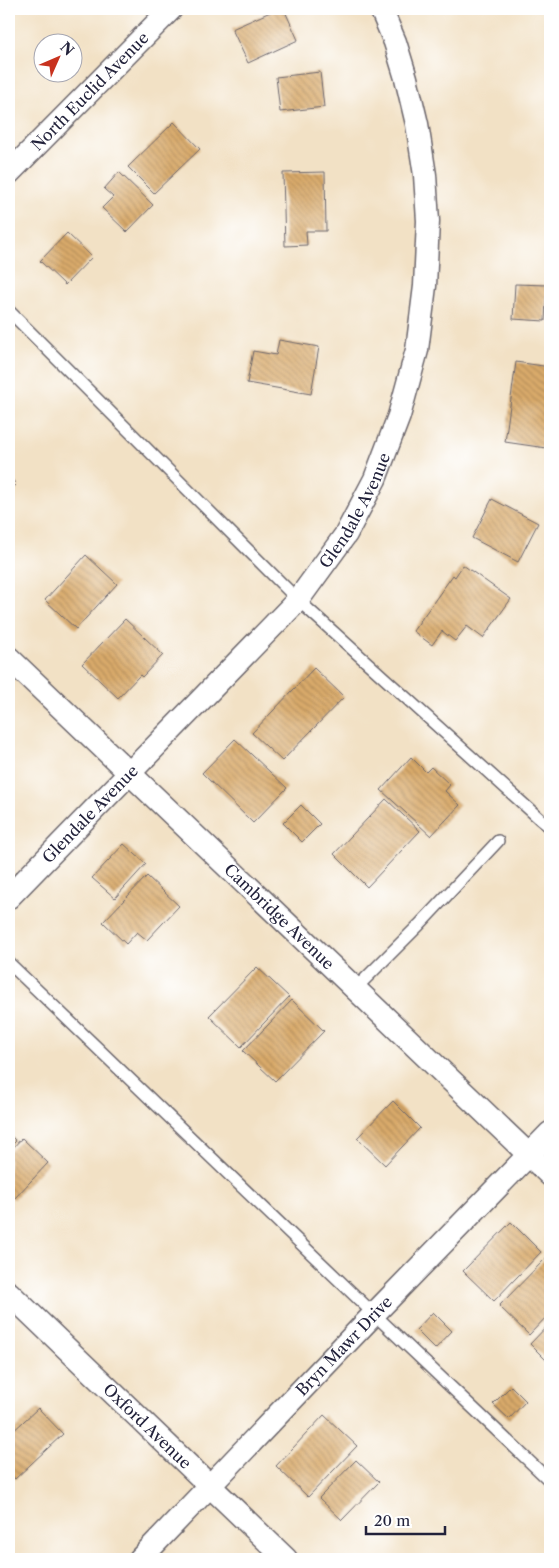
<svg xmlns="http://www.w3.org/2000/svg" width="559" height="1568" font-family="'Libre Caslon Text',serif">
  <defs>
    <pattern id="building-back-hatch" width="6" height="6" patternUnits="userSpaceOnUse" patternTransform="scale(1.25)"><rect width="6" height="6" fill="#d9aa6a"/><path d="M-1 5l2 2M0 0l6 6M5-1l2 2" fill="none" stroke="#b08a58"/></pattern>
  </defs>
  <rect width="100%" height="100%" fill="#fff"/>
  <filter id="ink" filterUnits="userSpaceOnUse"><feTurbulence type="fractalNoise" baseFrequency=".02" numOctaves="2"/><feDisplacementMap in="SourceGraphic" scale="10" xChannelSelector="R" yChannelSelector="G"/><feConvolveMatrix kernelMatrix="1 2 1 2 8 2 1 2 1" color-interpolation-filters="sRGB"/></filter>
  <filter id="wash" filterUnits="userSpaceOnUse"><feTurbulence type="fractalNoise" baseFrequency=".0096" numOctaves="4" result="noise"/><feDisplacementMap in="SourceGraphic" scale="20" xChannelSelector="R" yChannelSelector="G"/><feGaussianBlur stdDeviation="1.12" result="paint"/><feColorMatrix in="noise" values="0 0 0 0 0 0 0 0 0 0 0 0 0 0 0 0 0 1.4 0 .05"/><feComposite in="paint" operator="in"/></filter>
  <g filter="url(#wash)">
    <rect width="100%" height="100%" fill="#f2e1c5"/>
    <g id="blocks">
      <g fill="url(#building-back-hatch)">
        <path d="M277 9H284L298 40 248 63 232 29Z"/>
        <path d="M320 72 324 107 280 112 276 77Z"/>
        <path d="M174 122 200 149 154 193 128 167Z"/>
        <path d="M546 135H550V171L547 172Z"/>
        <path d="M119 172 153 205 127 232 102 208 113 197 104 189Z"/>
        <path d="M325 172 326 231H306L307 245 285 246 283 173Z"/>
        <path d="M67 233 92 257 65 285 40 261Z"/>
        <path d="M515 284 547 285 545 321 513 319Z"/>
        <path d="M279 340 319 347 311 394 247 383 253 351 276 355Z"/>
        <path d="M516 362 550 367V415L546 448 505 442Z"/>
        <path d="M9 476 16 484 9 491Z"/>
        <path d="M492 499 538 523 518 562 472 538Z"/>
        <path d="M86 555 117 584 76 629 45 600Z"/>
        <path d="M463 565 511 599 483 638 467 626 455 641 442 631 432 645 413 631 453 575 455 577Z"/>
        <path d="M125 619 163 655 142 677 140 675 118 698 82 664Z"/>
        <path d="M314 668 344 697 282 761 252 733Z"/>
        <path d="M235 739 287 788 253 823 202 773Z"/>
        <path d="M411 757 426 772 431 767 450 785 445 791 460 805 431 836 381 790Z"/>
        <path d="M386 799 420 831 367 887 334 854Z"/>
        <path d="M301 805 320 824 302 842 283 823Z"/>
        <path d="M124 844 146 864 115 898 92 878Z"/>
        <path d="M147 876 179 906 147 940 137 932 126 944 103 922Z"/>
        <path d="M257 967 289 997 241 1047 209 1016Z"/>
        <path d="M292 1000 324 1031 275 1081 243 1051Z"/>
        <path d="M393 1101 420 1128 385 1165 357 1138Z"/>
        <path d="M9 1134 16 1141 9 1148Z"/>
        <path d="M22 1138 48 1163 14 1199 9 1195V1152Z"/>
        <path d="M511 1222 541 1252 494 1301 463 1271Z"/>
        <path d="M547 1257 550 1260V1313L529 1335 499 1306Z"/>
        <path d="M433 1312 452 1331 435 1349 416 1330Z"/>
        <path d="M550 1323V1364L530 1344Z"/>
        <path d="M511 1386 526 1401 509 1419 493 1404Z"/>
        <path d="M38 1408 63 1434 15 1479 9 1473V1435Z"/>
        <path d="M324 1415 357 1446 308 1497 276 1466Z"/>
        <path d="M356 1460 379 1482 342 1520 319 1498Z"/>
      </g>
    </g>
  </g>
  <g filter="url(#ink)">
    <use href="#blocks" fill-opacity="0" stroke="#6b656b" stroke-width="1"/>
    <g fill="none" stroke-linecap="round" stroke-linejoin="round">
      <defs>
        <g id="service">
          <path d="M9 311 298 600 540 819 550 827"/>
          <path d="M9 963 374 1314 550 1481"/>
          <path d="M355 989 419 925 498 841"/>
        </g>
        <g id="minor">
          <path id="s1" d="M9 173 171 9"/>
          <path id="s2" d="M9 658 550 1175"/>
          <path id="s3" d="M9 897 298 600 346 534 375 479 399 416 417 350 425 286 428 221 425 175 417 124 406 78 395 42 381 9"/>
          <path id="s4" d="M9 1293 286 1559"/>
          <path id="s5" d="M140 1559 374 1314 550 1133"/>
        </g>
      </defs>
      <use href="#service" stroke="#6b656b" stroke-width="14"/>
      <use href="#minor" stroke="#6b656b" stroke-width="25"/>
      <use href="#service" stroke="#fff" stroke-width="11"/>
      <use href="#minor" stroke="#fff" stroke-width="22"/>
    </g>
  </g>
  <g text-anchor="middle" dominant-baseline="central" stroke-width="4" stroke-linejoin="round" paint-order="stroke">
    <g font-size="16" fill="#22223b" stroke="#fff">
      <text stroke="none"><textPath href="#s1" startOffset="115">North Euclid Avenue</textPath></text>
      <text stroke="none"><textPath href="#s3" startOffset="521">Glendale Avenue</textPath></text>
      <text stroke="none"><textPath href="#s3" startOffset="116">Glendale Avenue</textPath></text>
      <text stroke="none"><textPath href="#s2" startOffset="374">Cambridge Avenue</textPath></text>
      <text stroke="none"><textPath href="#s5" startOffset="295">Bryn Mawr Drive</textPath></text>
      <text stroke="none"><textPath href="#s4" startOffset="192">Oxford Avenue</textPath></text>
    </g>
  </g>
  <rect width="559" height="1568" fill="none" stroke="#fff" stroke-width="30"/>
  <g transform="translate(58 58) rotate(45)"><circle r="24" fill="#ffffff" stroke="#a7a7b1"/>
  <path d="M0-4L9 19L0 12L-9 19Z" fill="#c8321e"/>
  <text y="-8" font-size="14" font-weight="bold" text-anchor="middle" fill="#22223b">N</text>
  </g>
  <path d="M366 1526v8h79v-8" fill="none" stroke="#22223b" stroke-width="2.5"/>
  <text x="374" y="1526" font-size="15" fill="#22223b" stroke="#ffffff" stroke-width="4" paint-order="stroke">20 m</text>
</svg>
